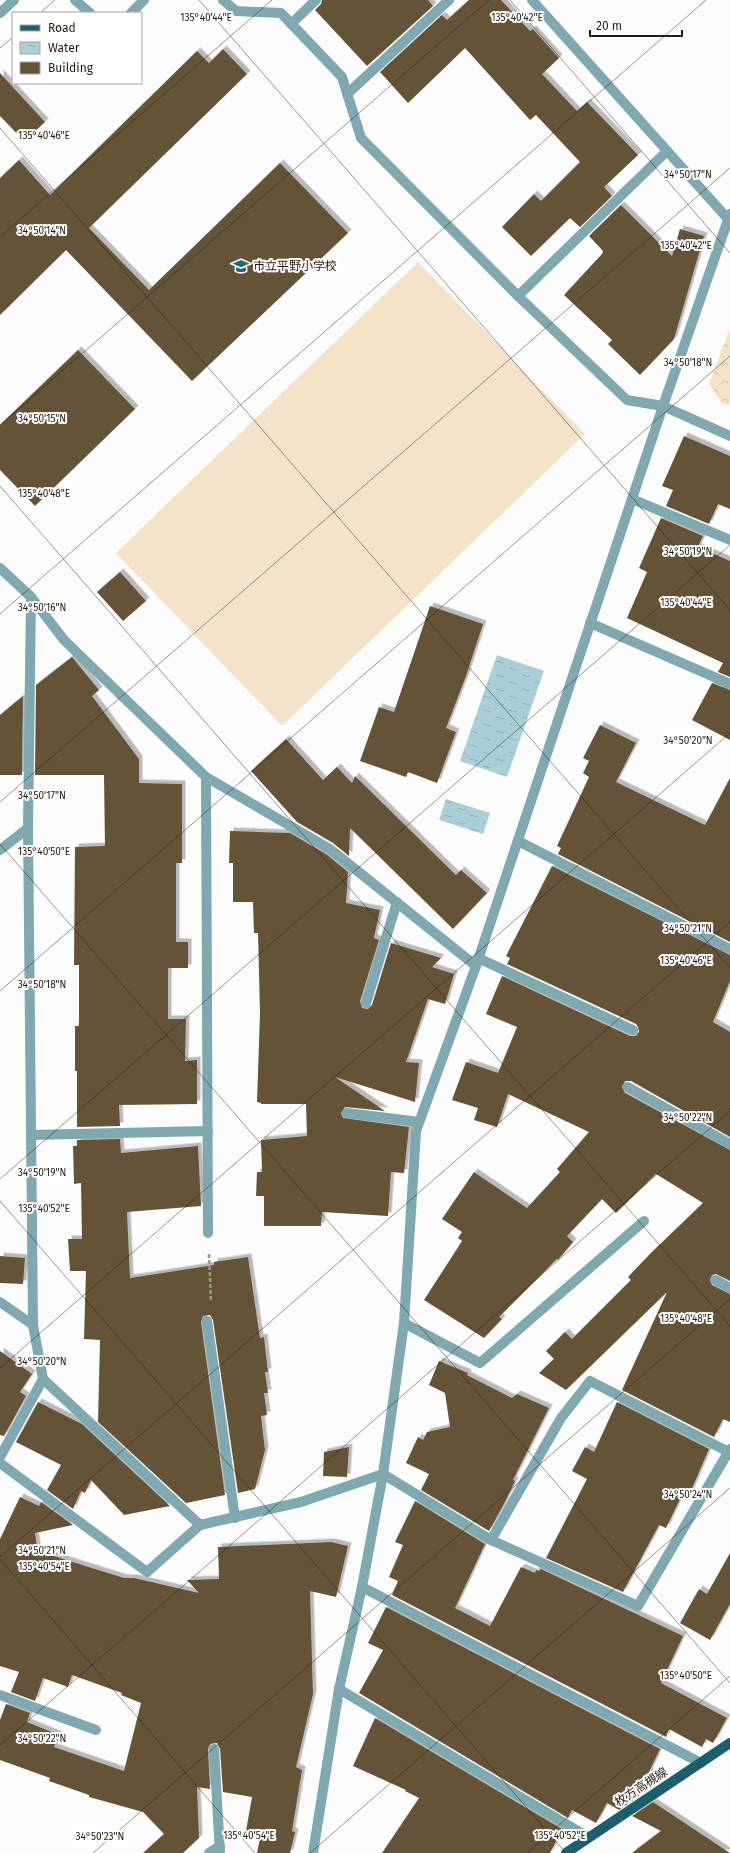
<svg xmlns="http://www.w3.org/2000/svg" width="730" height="1853" font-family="'Fira Sans','Noto Sans JP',sans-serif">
  <defs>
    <pattern id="forest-crowns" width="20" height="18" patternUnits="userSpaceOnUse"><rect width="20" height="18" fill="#f4e3c9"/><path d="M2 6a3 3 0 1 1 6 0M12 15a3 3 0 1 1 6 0" fill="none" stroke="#d1c2ac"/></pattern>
    <pattern id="water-ripples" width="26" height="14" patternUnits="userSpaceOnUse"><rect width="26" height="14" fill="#aacfd7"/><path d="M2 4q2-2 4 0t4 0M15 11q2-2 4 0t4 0" fill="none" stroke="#92b1b8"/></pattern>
    <filter id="shadow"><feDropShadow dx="3.5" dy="-3.5" stdDeviation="0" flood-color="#0004"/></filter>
  </defs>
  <rect width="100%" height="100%" fill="#fcfcfc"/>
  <path fill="url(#forest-crowns)" d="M730 328V405L722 403 709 384Z"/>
  <path fill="#f4e3c9" d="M418 262 585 434 282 726 116 553Z"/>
  <g fill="url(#water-ripples)">
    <path d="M497 655 544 671 507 777 460 761Z"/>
    <path d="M446 799 490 813 483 834 439 820Z"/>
  </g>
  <g fill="#655338" filter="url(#shadow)">
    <path d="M322 0H428L433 6 367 66 315 10 321 4Z"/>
    <path d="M469 0H501L530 31 533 29 559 58 542 74 577 111 587 102 638 155 604 187 612 196 580 227 570 218 531 256 502 227 534 194 541 201 580 162 536 115 530 120 465 48 408 103 380 72 442 15 447 20Z"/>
    <path d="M223 49 247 74 89 228 149 290 280 163 348 233 192 381 66 250 0 315V178L19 160 50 195 197 51 209 63Z"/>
    <path d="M0 73 45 122 24 141 0 116Z"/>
    <path d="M621 205 672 256 680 229 704 236 674 339 640 375 608 344 612 340 564 295 602 254 603 251 589 236Z"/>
    <path d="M78 350 135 409 35 506 0 470V425Z"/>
    <path d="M684 436 730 456V509L718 504 709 524 666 506 673 490 662 486Z"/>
    <path d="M661 518 703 536 698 547 730 561V677L718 672 723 663 627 618 647 572 639 568Z"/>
    <path d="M120 572 146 601 123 621 97 592Z"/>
    <path d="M430 606 483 624 466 676 446 728 456 732 437 783 408 772 406 777 360 761 379 707 394 712Z"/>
    <path d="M72 657 99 690 92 696 139 759V783L182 784V863H176V942H188V968H168V1019H186L185 1061 197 1060V1104L119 1105 120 1126 77 1127V1071H75V1026H79V965H74L75 847 105 846 104 775H35L36 685Z"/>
    <path d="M712 683 730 690V740L692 720Z"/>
    <path d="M23 696 22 775H0V715Z"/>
    <path d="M600 725 636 743 616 782 705 825 730 778V942L558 854 561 848 557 846 589 777 583 773 589 761 583 758Z"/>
    <path d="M286 739 323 780 337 767 352 783 355 776 456 875 461 870 487 893 453 929 350 828 349 856 333 843 297 822 251 771Z"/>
    <path d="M230 831 290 833 326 854 348 872 346 903 380 910 374 938 379 940 360 1001 362 1008 368 1009 372 1005 391 943 441 958 432 967 454 974 445 1004 428 999 406 1062 419 1063 415 1102 335 1077 385 1111 345 1107 341 1113 343 1118 409 1127 404 1173 391 1172 388 1216 322 1212 321 1226H264V1196H256L257 1172H262L261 1140 307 1136 306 1104H261V1103L257 1102 260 1013 258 933H254L253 902H233V863H229Z"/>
    <path d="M552 866 730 955V981L713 1022 730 1032V1137L631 1081H625L622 1087 625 1093 730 1150V1281L716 1274 712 1275 710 1280 712 1285 730 1294V1422L723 1419 714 1437 622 1390 667 1292 566 1390 539 1373 554 1359 546 1351 565 1332 572 1339 631 1280 628 1277 651 1253 703 1203 656 1174 616 1213 602 1199 567 1236 573 1242 558 1260 557 1259 499 1317 502 1319 484 1338 424 1300 462 1241 458 1238 462 1232 442 1219 474 1172 527 1208 560 1172 557 1169 589 1132 508 1094 497 1127 474 1120 478 1108 452 1100 466 1062 498 1073 517 1027 486 1014 502 976 630 1036H636L639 1032 638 1027 636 1024 507 964 510 958 506 956Z"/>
    <path d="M120 1139 121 1153 198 1146 201 1206 127 1212 130 1278 214 1265V1262L248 1257 260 1338 264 1337 268 1372H265L268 1393H264L267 1415 261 1416 265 1450 255 1489 238 1493 213 1320 210 1315 203 1316 201 1322 225 1495 186 1503 98 1422 100 1340 84 1339 86 1271H70L68 1239H82L81 1183 74 1184 73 1146H77V1140Z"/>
    <path d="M0 1256 25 1258 23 1284 0 1283Z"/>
    <path d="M0 1351 32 1374 20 1392 26 1396 4 1436 0 1435Z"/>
    <path d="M439 1361 468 1373 467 1375 512 1398 517 1394 549 1408 513 1480 515 1481 505 1502 489 1531 421 1490 429 1474 406 1463 418 1437 423 1440 427 1432 450 1427 445 1393 429 1385Z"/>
    <path d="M38 1402 82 1424 170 1506 124 1515 91 1480 85 1493 81 1491 73 1509 47 1490 61 1465 16 1442Z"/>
    <path d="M617 1402 709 1449 687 1500 681 1497 666 1528 659 1525 623 1592 546 1558 587 1479 572 1471 585 1447 594 1452Z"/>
    <path d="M349 1447 347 1477 323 1476 324 1452Z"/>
    <path d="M20 1497 39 1506 41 1502 73 1525 35 1533 38 1554 44 1553 124 1578H134L199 1593 187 1580 219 1579 218 1547 331 1542 348 1546 336 1597 310 1591 313 1694 296 1767 302 1770 292 1831 295 1832 290 1853H257L261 1833 246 1831 252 1797 223 1792 220 1749 217 1743 210 1744 208 1749 210 1789 197 1787 199 1838 183 1853H143L164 1834 143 1812 89 1797V1795L49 1781 50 1778 0 1760V1720L6 1704 30 1713 27 1722 59 1735 54 1747 124 1771 141 1703 121 1695 122 1693 72 1675 68 1687 43 1678 35 1701 11 1692 19 1672 0 1666V1539Z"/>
    <path d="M415 1501 485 1544 455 1608 490 1626 521 1567 535 1573 536 1570 539 1571 541 1569 683 1636 661 1683 727 1718 713 1743 706 1739 702 1747 669 1729 666 1737 392 1595 398 1581 389 1577 403 1545 395 1542Z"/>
    <path d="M730 1553V1604L710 1640 680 1623 699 1589 707 1594Z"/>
    <path d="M386 1607 660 1749 649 1772 655 1775 646 1791 619 1810 607 1803 596 1823 572 1810 568 1818 359 1693 383 1650 368 1643Z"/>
    <path d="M375 1718 562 1829 550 1853H382L419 1798 405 1791 406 1790 353 1766Z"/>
    <path d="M653 1802 730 1853H632L661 1831 632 1816Z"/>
  </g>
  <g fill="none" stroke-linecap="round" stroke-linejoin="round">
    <path stroke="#9b9893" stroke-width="2.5" stroke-dasharray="4 2" stroke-linecap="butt" d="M209 1254 211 1301"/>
    <g stroke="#7fa8b0" stroke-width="10">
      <path d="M291 24 316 0"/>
      <path d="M347 94 449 0"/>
      <path d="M632 499 730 540"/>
      <path d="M518 841 730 949"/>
      <path d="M478 958 633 1030"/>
      <path d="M366 1003 397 902"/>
      <path d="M628 1087 730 1144"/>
      <path d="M347 1113 419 1122"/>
      <path d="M716 1280 730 1288"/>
      <path d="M207 1321 235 1518"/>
      <path d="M214 1749 220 1853"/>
      <path d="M209 1853 220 1846"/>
    </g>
    <g stroke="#7fa8b0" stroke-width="10">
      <path d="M75 0 90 13"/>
      <path d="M223 0 236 11 281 13 342 77 361 138 518 296 627 400 663 406 730 436"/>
      <path d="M532 0 728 219"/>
      <path d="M0 13 14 0"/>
      <path d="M131 13 144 0"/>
      <path d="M518 296 667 151"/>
      <path d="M0 568 31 597 64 640 206 777 330 849 476 966"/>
      <path d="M590 623 730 684"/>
      <path d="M206 777 208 1233"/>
      <path d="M0 850 28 828"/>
      <path d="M31 1135 208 1131"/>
      <path d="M0 1302 33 1325"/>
      <path d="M404 1323 480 1363 644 1221"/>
      <path d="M43 1379 200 1525"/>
      <path d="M0 1457 43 1379 33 1325 28 828 31 597"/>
      <path d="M0 1463 147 1572 200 1525 301 1502 383 1474"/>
      <path d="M383 1474 491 1540 638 1606 730 1449"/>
      <path d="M491 1540 561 1418 590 1381 729 1452"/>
      <path d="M362 1587 701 1763"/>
      <path d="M339 1689 588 1837"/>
      <path d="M0 1695 96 1730"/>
      <path d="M313 1853 339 1689 362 1587 383 1474 404 1323 416 1131 476 966 663 406 730 214"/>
    </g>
    <path stroke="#1a5f6b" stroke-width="10" d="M566 1853 730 1743"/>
  </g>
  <path fill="none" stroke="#231b10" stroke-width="1" stroke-opacity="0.45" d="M199 0 730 610M510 0 730 253M40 13 55 0M0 48 13 37M0 128 730 968M0 237 272 0M0 425 489 0M0 486 730 1326M0 614 706 0M0 802 730 168M0 844 730 1683M0 991 730 356M0 1179 730 545M0 1201 566 1853M0 1368 730 733M0 1557 730 922M0 1559 255 1853M0 1745 730 1111M93 1853 730 1299M310 1853 730 1488M527 1853 730 1676"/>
  <defs>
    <symbol id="school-bare" viewBox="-9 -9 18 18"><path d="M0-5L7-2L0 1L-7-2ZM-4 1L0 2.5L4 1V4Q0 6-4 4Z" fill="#1e6773" stroke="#fff" stroke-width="2.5" paint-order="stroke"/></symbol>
  </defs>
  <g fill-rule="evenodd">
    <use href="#school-bare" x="230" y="255" width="22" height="22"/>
  </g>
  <g text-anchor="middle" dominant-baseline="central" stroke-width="4" stroke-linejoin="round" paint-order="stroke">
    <g font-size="12" fill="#231b10" stroke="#fff" text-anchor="start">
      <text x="253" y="266">市立平野小学校</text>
    </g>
    <g font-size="12" fill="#231b10" stroke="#fff">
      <text transform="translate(641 1787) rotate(-33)">枚方高槻線</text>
    </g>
  </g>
  <g font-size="10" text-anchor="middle" fill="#231b10" stroke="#fff" stroke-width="4" stroke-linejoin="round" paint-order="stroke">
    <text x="206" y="21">135°40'44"E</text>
    <text x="517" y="21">135°40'42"E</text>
    <text x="44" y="139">135°40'46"E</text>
    <text x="688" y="178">34°50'17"N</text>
    <text x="42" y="234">34°50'14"N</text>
    <text x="686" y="249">135°40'42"E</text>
    <text x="688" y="366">34°50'18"N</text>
    <text x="42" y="422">34°50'15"N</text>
    <text x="44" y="497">135°40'48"E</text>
    <text x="688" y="555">34°50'19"N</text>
    <text x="686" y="606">135°40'44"E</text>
    <text x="42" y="611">34°50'16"N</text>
    <text x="688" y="744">34°50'20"N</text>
    <text x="42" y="799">34°50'17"N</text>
    <text x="44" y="855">135°40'50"E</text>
    <text x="688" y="932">34°50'21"N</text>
    <text x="686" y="964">135°40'46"E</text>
    <text x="42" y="988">34°50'18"N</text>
    <text x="688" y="1121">34°50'22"N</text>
    <text x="42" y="1176">34°50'19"N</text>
    <text x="44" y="1212">135°40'52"E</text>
    <text x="686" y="1322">135°40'48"E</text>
    <text x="42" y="1365">34°50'20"N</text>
    <text x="688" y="1498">34°50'24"N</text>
    <text x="42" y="1554">34°50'21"N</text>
    <text x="44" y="1570">135°40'54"E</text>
    <text x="686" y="1679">135°40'50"E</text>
    <text x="42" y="1742">34°50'22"N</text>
    <text x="249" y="1839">135°40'54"E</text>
    <text x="560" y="1839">135°40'52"E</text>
    <text x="100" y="1840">34°50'23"N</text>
  </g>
  <rect x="12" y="12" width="130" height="72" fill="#ffffff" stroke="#a7a49f"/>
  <rect x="20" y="25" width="20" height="6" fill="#1a5f6b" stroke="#a7a49f"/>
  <text x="48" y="32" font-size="12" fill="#231b10">Road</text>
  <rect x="20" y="42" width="20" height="12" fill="url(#water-ripples)" stroke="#a7a49f"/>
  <text x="48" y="52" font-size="12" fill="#231b10">Water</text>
  <rect x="20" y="62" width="20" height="12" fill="#655338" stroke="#a7a49f"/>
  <text x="48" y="72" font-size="12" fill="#231b10">Building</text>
  <path d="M590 30v6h92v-6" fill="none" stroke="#231b10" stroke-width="2"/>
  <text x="596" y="30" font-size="12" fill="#231b10" stroke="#ffffff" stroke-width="3" paint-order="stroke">20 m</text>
</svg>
